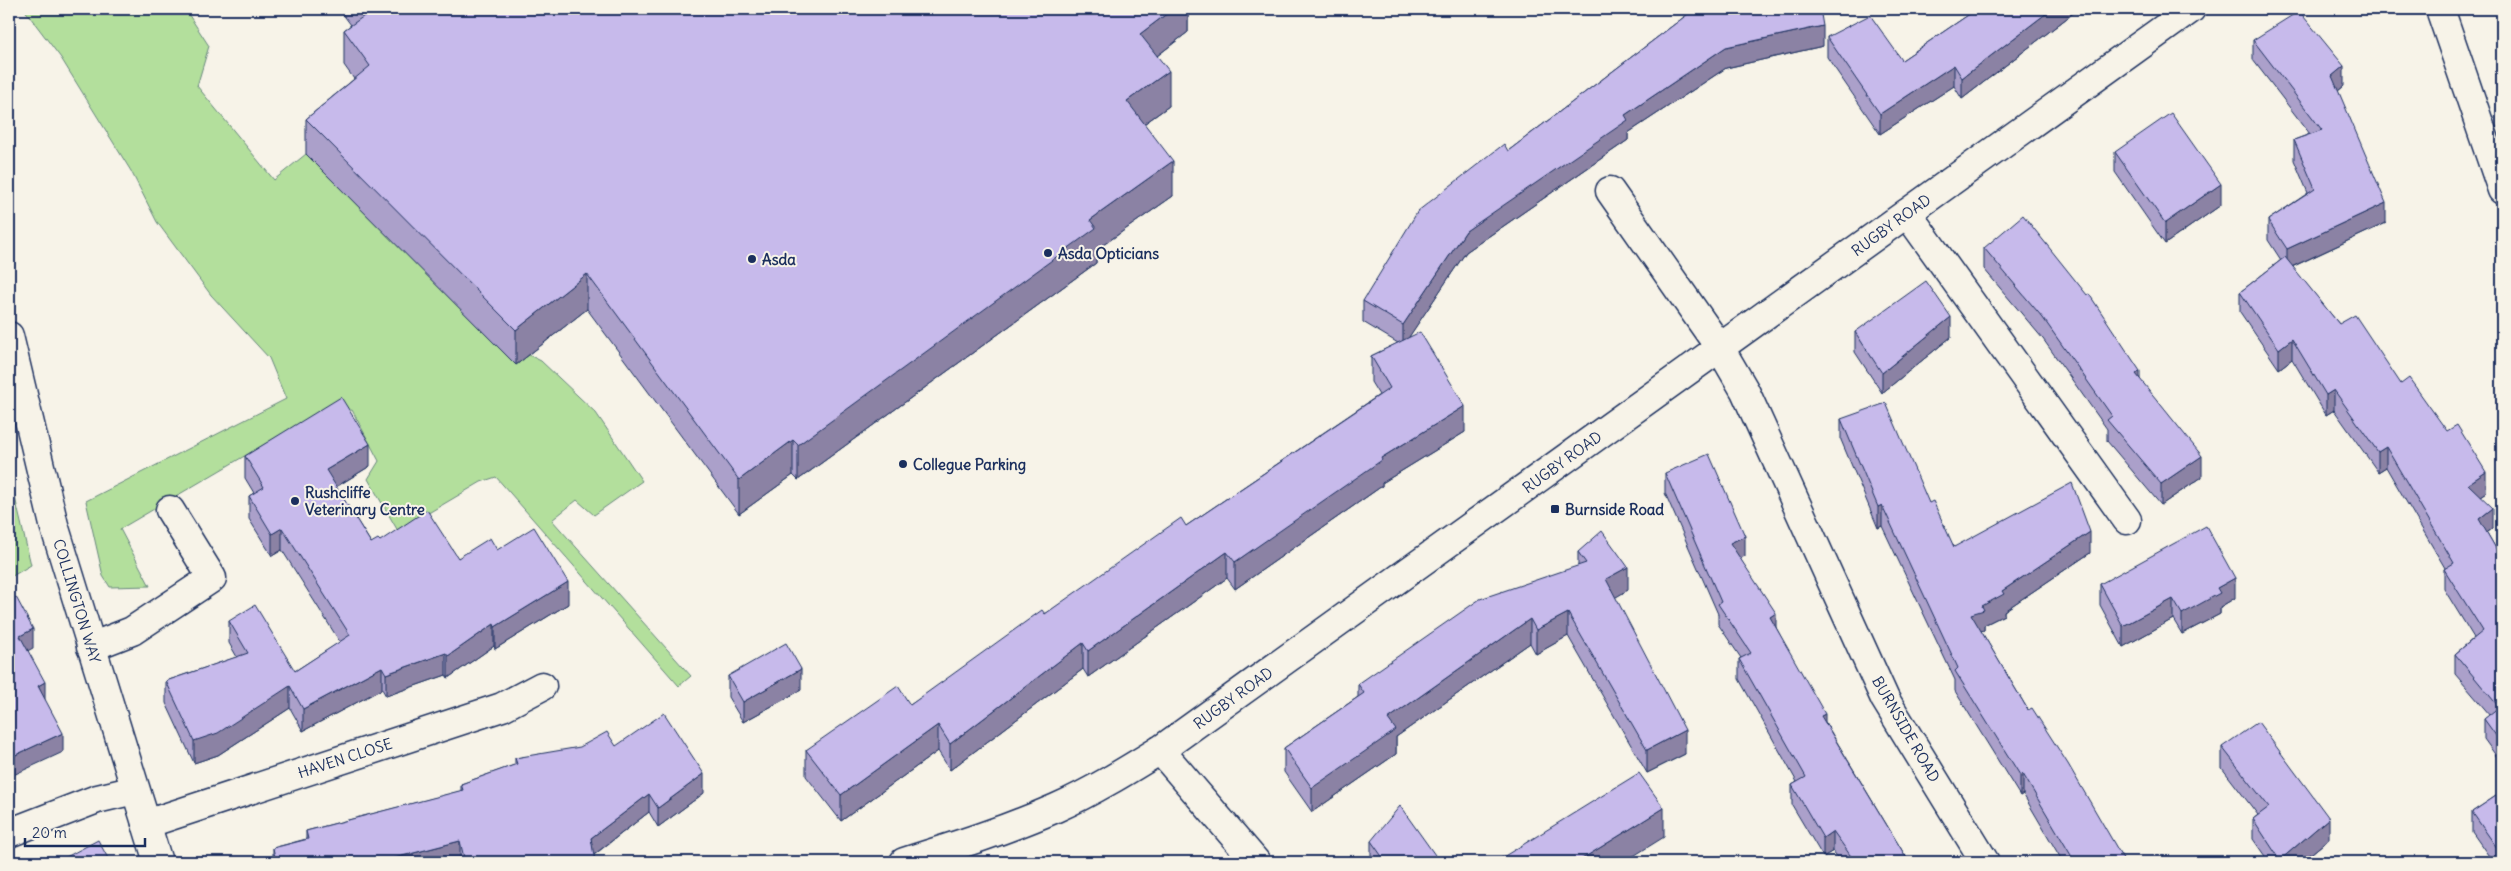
<svg xmlns="http://www.w3.org/2000/svg" width="2511" height="871" font-family="Delius,sans-serif">
  <rect width="100%" height="100%" fill="#f7f3e8"/>
  <filter id="ink" filterUnits="userSpaceOnUse"><feTurbulence type="fractalNoise" baseFrequency=".02" numOctaves="2"/><feDisplacementMap in="SourceGraphic" scale="10" xChannelSelector="R" yChannelSelector="G"/><feConvolveMatrix kernelMatrix="1 2 1 2 8 2 1 2 1" color-interpolation-filters="sRGB"/></filter>
  <g filter="url(#ink)">
    <g fill="#b3df9c" stroke="#67877d">
      <path d="M24 9H185L209 46 197 86 274 180 306 154 516 364 529 355 541 361 596 413 642 481 594 515 577 500 552 520 691 676 679 686 496 477 481 482 398 531 368 479 379 461 352 410 311 417 120 529 150 586 110 587 103 576 86 501 286 399 269 358 211 295 157 222 131 171 61 58Z"/>
      <path d="M9 472 31 565 9 578Z"/>
    </g>
    <g fill="none" stroke-linecap="round" stroke-linejoin="round">
      <defs>
        <g id="minor">
          <path d="M1610 191 1720 348 1745 391 1885 699 1985 862"/>
          <path d="M1907 213 2127 520"/>
          <path d="M9 336 54 525 158 862"/>
          <path d="M91 647 132 631 212 578 170 510"/>
          <path d="M1160 750 1256 862"/>
          <path d="M146 824 502 707 542 686"/>
          <path d="M9 833 97 799 135 790"/>
          <path d="M904 862C955 846 1006 830 1056 808 1092 792 1126 771 1160 750L2191 9"/>
        </g>
        <path id="major" d="M2440 9 2502 190"/>
      </defs>
      <use href="#minor" stroke="#1b2f5e" stroke-width="31"/>
      <use href="#major" stroke="#1b2f5e" stroke-width="31"/>
      <use href="#minor" stroke="#f7f3e8" stroke-width="28"/>
      <use href="#major" stroke="#f7f3e8" stroke-width="28"/>
    </g>
    <g fill="#aba0ca" stroke="#1b2f5e">
      <path d="M339 9H1188V32L1157 56 1169 106 1144 124 1173 196 1096 250V263L798 480 793 475 739 514 587 309 516 365 306 154V119L354 79 344 65V30L351 25Z"/>
      <path d="M1977 9H2086L2078 14 2076 11 1962 99 1954 86 1880 134 1827 57V37L1902 60Z"/>
      <path d="M1688 14 1823 46 1726 68 1628 133V140L1466 252 1408 338 1465 432 1382 483V486L1235 589 1227 578 1088 677 1083 669 950 770 938 751 841 821 806 776V750L910 705 1045 614 1186 526 1379 395 1371 382V356L1398 343 1363 322V301L1508 151Z"/>
      <path d="M2253 40 2344 86 2338 91 2386 223 2292 267 2339 324 2401 384 2486 492 2480 496 2493 528 2487 533 2502 559V764L2484 739V719L2490 715 2455 674V654L2474 638 2444 589V569L2445 568 2386 467 2378 472 2334 410 2326 415 2292 359 2279 369 2240 312V292L2281 260 2268 240V220L2308 193 2294 160V140L2310 134 2253 60Z"/>
      <path d="M2115 152 2221 205 2165 244 2115 172Z"/>
      <path d="M1984 248 2140 380 2202 477 2161 505 2107 441V429L2043 339 1984 269Z"/>
      <path d="M1855 332 1951 337 1882 393 1855 352Z"/>
      <path d="M1841 419 1929 503 1954 547 2090 553 2004 611V615L1984 625V630L1981 631 2028 710 2125 862H2063L2023 794 2020 796 1955 691V680L1882 526 1878 528 1841 440Z"/>
      <path d="M245 456 370 466 336 487 371 543 380 541 458 558 497 550 568 604 495 649 494 646 448 678 446 675 386 696 382 689 303 731 290 708 218 755 194 763 166 703V681L237 657 229 643V621L295 671 340 642 282 550 272 556 249 519V496L254 493 245 478Z"/>
      <path d="M1665 473 1745 556 1740 558 1825 722 1909 862H1841L1833 851 1823 857 1792 805V785L1797 782 1739 679V659L1741 658 1718 624V614L1665 493Z"/>
      <path d="M1578 552 1628 590 1615 597 1685 754 1647 773 1568 636 1536 654 1530 643 1396 737V754L1312 812 1284 772V748L1358 697V684L1578 566Z"/>
      <path d="M2100 584 2235 598 2220 607V614L2182 634 2173 619 2123 647 2100 605Z"/>
      <path d="M728 676 801 690 743 722 728 697Z"/>
      <path d="M616 746 704 793 658 827 649 812 594 855 595 862H461L460 860 451 862H273V848L306 839V831L461 791V784L515 765V758Z"/>
      <path d="M2222 747 2329 839 2301 862H2269L2253 839V819L2258 815 2222 768Z"/>
      <path d="M2502 792V862H2493L2472 832V812Z"/>
      <path d="M1371 841 1440 862H1371Z"/>
    </g>
    <g fill="#8b82a4" stroke="#1b2f5e">
      <path d="M1173 9H1188V32L1140 69V34Z"/>
      <path d="M2052 9H2076V11L1962 99V78Z"/>
      <path d="M2078 9H2086L2078 14Z"/>
      <path d="M1823 26V46L1726 68 1628 133V140L1466 252 1403 346V325L1466 231 1625 115 1726 47Z"/>
      <path d="M1954 65V86L1880 134V114Z"/>
      <path d="M2344 66V86L2332 96V76Z"/>
      <path d="M1169 71V106L1127 136V101Z"/>
      <path d="M1173 161V196L1096 250V263L798 480V445L1090 220Z"/>
      <path d="M2221 184V205L2165 244V223Z"/>
      <path d="M2386 203V223L2287 269V249Z"/>
      <path d="M587 274V309L516 365V330Z"/>
      <path d="M1951 317V337L1882 393V373Z"/>
      <path d="M2292 339V359L2279 369V349Z"/>
      <path d="M2140 371V391L2136 374Z"/>
      <path d="M2334 390V410L2326 415V395Z"/>
      <path d="M1465 406V432L1382 483V486L1235 589V562L1381 458Z"/>
      <path d="M793 440V475L739 514V480Z"/>
      <path d="M370 444V466L326 493V470Z"/>
      <path d="M2386 447V467L2378 472V452Z"/>
      <path d="M2202 456V477L2161 505V484Z"/>
      <path d="M2486 472V492L2468 504V484Z"/>
      <path d="M1882 505V526L1878 528V507Z"/>
      <path d="M2493 508V528L2479 539V519Z"/>
      <path d="M282 528V550L272 556V534Z"/>
      <path d="M2090 532V553L2004 611V615L1984 625V630L1971 634V614L2002 591Z"/>
      <path d="M1745 536V556L1730 562V543Z"/>
      <path d="M1227 552V578L1088 677V651Z"/>
      <path d="M1628 567V590L1606 603V579Z"/>
      <path d="M2235 578V598L2220 607V614L2182 634V614L2217 588Z"/>
      <path d="M568 582V604L495 649V627Z"/>
      <path d="M2173 599V619L2123 647V626Z"/>
      <path d="M1568 613V636L1536 654V630Z"/>
      <path d="M1776 613V633L1770 617Z"/>
      <path d="M1530 619V643L1396 737V754L1312 812V788L1388 719Z"/>
      <path d="M494 624V646L448 678V656Z"/>
      <path d="M33 629V648L20 655V636Z"/>
      <path d="M1083 643V669L950 770V744Z"/>
      <path d="M446 653V675L386 696V674Z"/>
      <path d="M382 667V689L303 731V709Z"/>
      <path d="M801 669V690L743 722V702Z"/>
      <path d="M45 682V701L38 686Z"/>
      <path d="M290 686V708L218 755 194 763V741Z"/>
      <path d="M1825 714V733L1821 716Z"/>
      <path d="M938 725V751L841 821V795Z"/>
      <path d="M1685 730V754L1647 773V750Z"/>
      <path d="M63 733V752L9 777V758Z"/>
      <path d="M704 774V793L658 827V808Z"/>
      <path d="M2023 774V794L2020 796V775Z"/>
      <path d="M649 794V812L591 857V838Z"/>
      <path d="M1664 808V837L1624 862H1577Z"/>
      <path d="M2329 818V839L2301 862H2280V860Z"/>
      <path d="M1833 831V851L1823 857V838Z"/>
      <path d="M460 841V860L451 862H379Z"/>
    </g>
    <g fill="#c7baeb" stroke="#1b2f5e">
      <path d="M363 9H1173L1140 34 1169 71 1127 101 1173 161 1090 220 1096 228 798 445 793 440 739 480 587 274 516 330 306 119 370 66 344 30 367 14Z"/>
      <path d="M1707 9H1820L1823 26 1726 47 1625 115 1628 120 1466 231 1403 325 1363 301 1418 211 1504 144 1508 151 1688 14Z"/>
      <path d="M1977 9H2052L1962 78 1954 65 1880 114 1827 37 1870 15 1902 60Z"/>
      <path d="M2299 11 2344 66 2332 76 2386 203 2287 249 2268 220 2315 189 2294 140 2322 130 2253 40Z"/>
      <path d="M2171 113 2221 184 2165 223 2115 152Z"/>
      <path d="M2023 215 2087 295 2089 294 2140 371 2136 374 2202 456 2161 484 2107 420 2112 416 2043 318 1984 248Z"/>
      <path d="M2285 257 2339 324 2355 315 2401 384 2409 378 2447 431 2457 425 2486 472 2468 484 2493 508 2479 519 2502 559V744L2484 719 2499 707 2455 654 2483 631 2444 569 2454 563 2386 447 2378 452 2334 390 2326 395 2292 339 2279 349 2240 292Z"/>
      <path d="M1926 281 1951 317 1882 373 1855 332Z"/>
      <path d="M1420 332 1465 406 1381 458 1382 460 1235 562 1227 552 1088 651 1083 643 950 744 938 725 841 795 806 750 898 686 910 705 1042 610 1045 614 1181 518 1186 526 1390 388 1371 356Z"/>
      <path d="M341 397 370 444 326 470 371 543 378 539 380 541 427 510 458 558 490 538 497 550 534 527 568 582 495 627 494 624 448 656 446 653 386 674 382 667 303 709 290 686 218 733 194 741 166 681 248 653 229 621 255 605 295 671 350 635 282 528 272 534 249 496 264 487 245 456Z"/>
      <path d="M1886 403 1929 503 1933 501 1954 547 2072 483 2090 532 2002 591 2004 594 1982 606 1984 610 1971 614 2028 710 2032 708 2068 764 2125 862H2075L2023 774 2020 775 1955 671 1958 668 1882 505 1878 507 1841 419Z"/>
      <path d="M1709 454 1745 536 1730 543 1776 613 1770 617 1825 714 1821 716 1909 862H1855L1833 831 1823 838 1792 785 1806 777 1739 659 1751 653 1718 604 1721 602 1665 473Z"/>
      <path d="M2206 526 2235 578 2217 588 2220 593 2182 614 2173 599 2123 626 2100 584Z"/>
      <path d="M1602 531 1628 567 1606 579 1685 730 1647 750 1568 613 1536 630 1530 619 1388 719 1396 730 1312 788 1284 748 1364 693 1358 684 1480 599 1586 563 1578 552Z"/>
      <path d="M16 597 33 629 20 636 45 682 38 686 63 733 9 758V601Z"/>
      <path d="M786 643 801 669 743 702 728 676Z"/>
      <path d="M664 713 704 774 658 808 649 794 591 838 595 862H465L460 841 379 862H276L273 848 308 839 306 831 463 790 461 784 517 764 515 758 580 747 607 732 616 746Z"/>
      <path d="M2258 722 2329 818 2280 860 2253 819 2269 807 2222 747Z"/>
      <path d="M1639 773 1664 808 1577 862H1495Z"/>
      <path d="M2502 792V855L2472 812Z"/>
      <path d="M1400 806 1440 862H1386L1371 841Z"/>
      <path d="M98 840 110 862H57Z"/>
      <path d="M1133 857 1137 862H1127Z"/>
    </g>
  </g>
  <g fill="#1b2f5e" stroke="#f7f3e8" stroke-width="2">
    <circle cx="1048" cy="253" r="5"/>
    <circle cx="752" cy="259" r="5"/>
    <circle cx="903" cy="464" r="5"/>
    <circle cx="295" cy="501" r="5"/>
    <rect x="1550" y="504" width="10" height="10" rx="2.5"/>
  </g>
  <g text-anchor="middle" dominant-baseline="central" stroke-width="4" stroke-linejoin="round" paint-order="stroke">
    <g font-size="15" fill="#1b2f5e" stroke="#f7f3e8">
      <text transform="translate(1891 225) rotate(-36)">RUGBY ROAD</text>
      <text transform="translate(1562 462) rotate(-36)">RUGBY ROAD</text>
      <text transform="translate(77 601) rotate(73)">COLLINGTON WAY</text>
      <text transform="translate(1233 698) rotate(-36)">RUGBY ROAD</text>
      <text transform="translate(1906 729) rotate(60)">BURNSIDE ROAD</text>
      <text transform="translate(345 758) rotate(-18)">HAVEN CLOSE</text>
    </g>
    <g font-size="15" font-weight="bold" fill="#1b2f5e" stroke="#f7f3e8" text-anchor="start">
      <text x="1058" y="253">Asda Opticians</text>
      <text x="762" y="259">Asda</text>
      <text x="913" y="464">Collegue Parking</text>
      <text x="305" y="492">Rushcliffe<tspan x="305" dy="17">Veterinary Centre</tspan></text>
      <text x="1565" y="509">Burnside Road</text>
    </g>
  </g>
  <rect width="2511" height="871" fill="none" stroke="#f7f3e8" stroke-width="30"/>
  <rect x="15" y="15" width="2481" height="841" fill="none" stroke="#1b2f5e" stroke-width="2" filter="url(#ink)"/>
  <path d="M25 838v8h120v-8" fill="none" stroke="#1b2f5e" stroke-width="2.5"/>
  <text x="32" y="838" font-size="15" fill="#1b2f5e" stroke="#f7f3e8" stroke-width="4" paint-order="stroke">20 m</text>
</svg>
